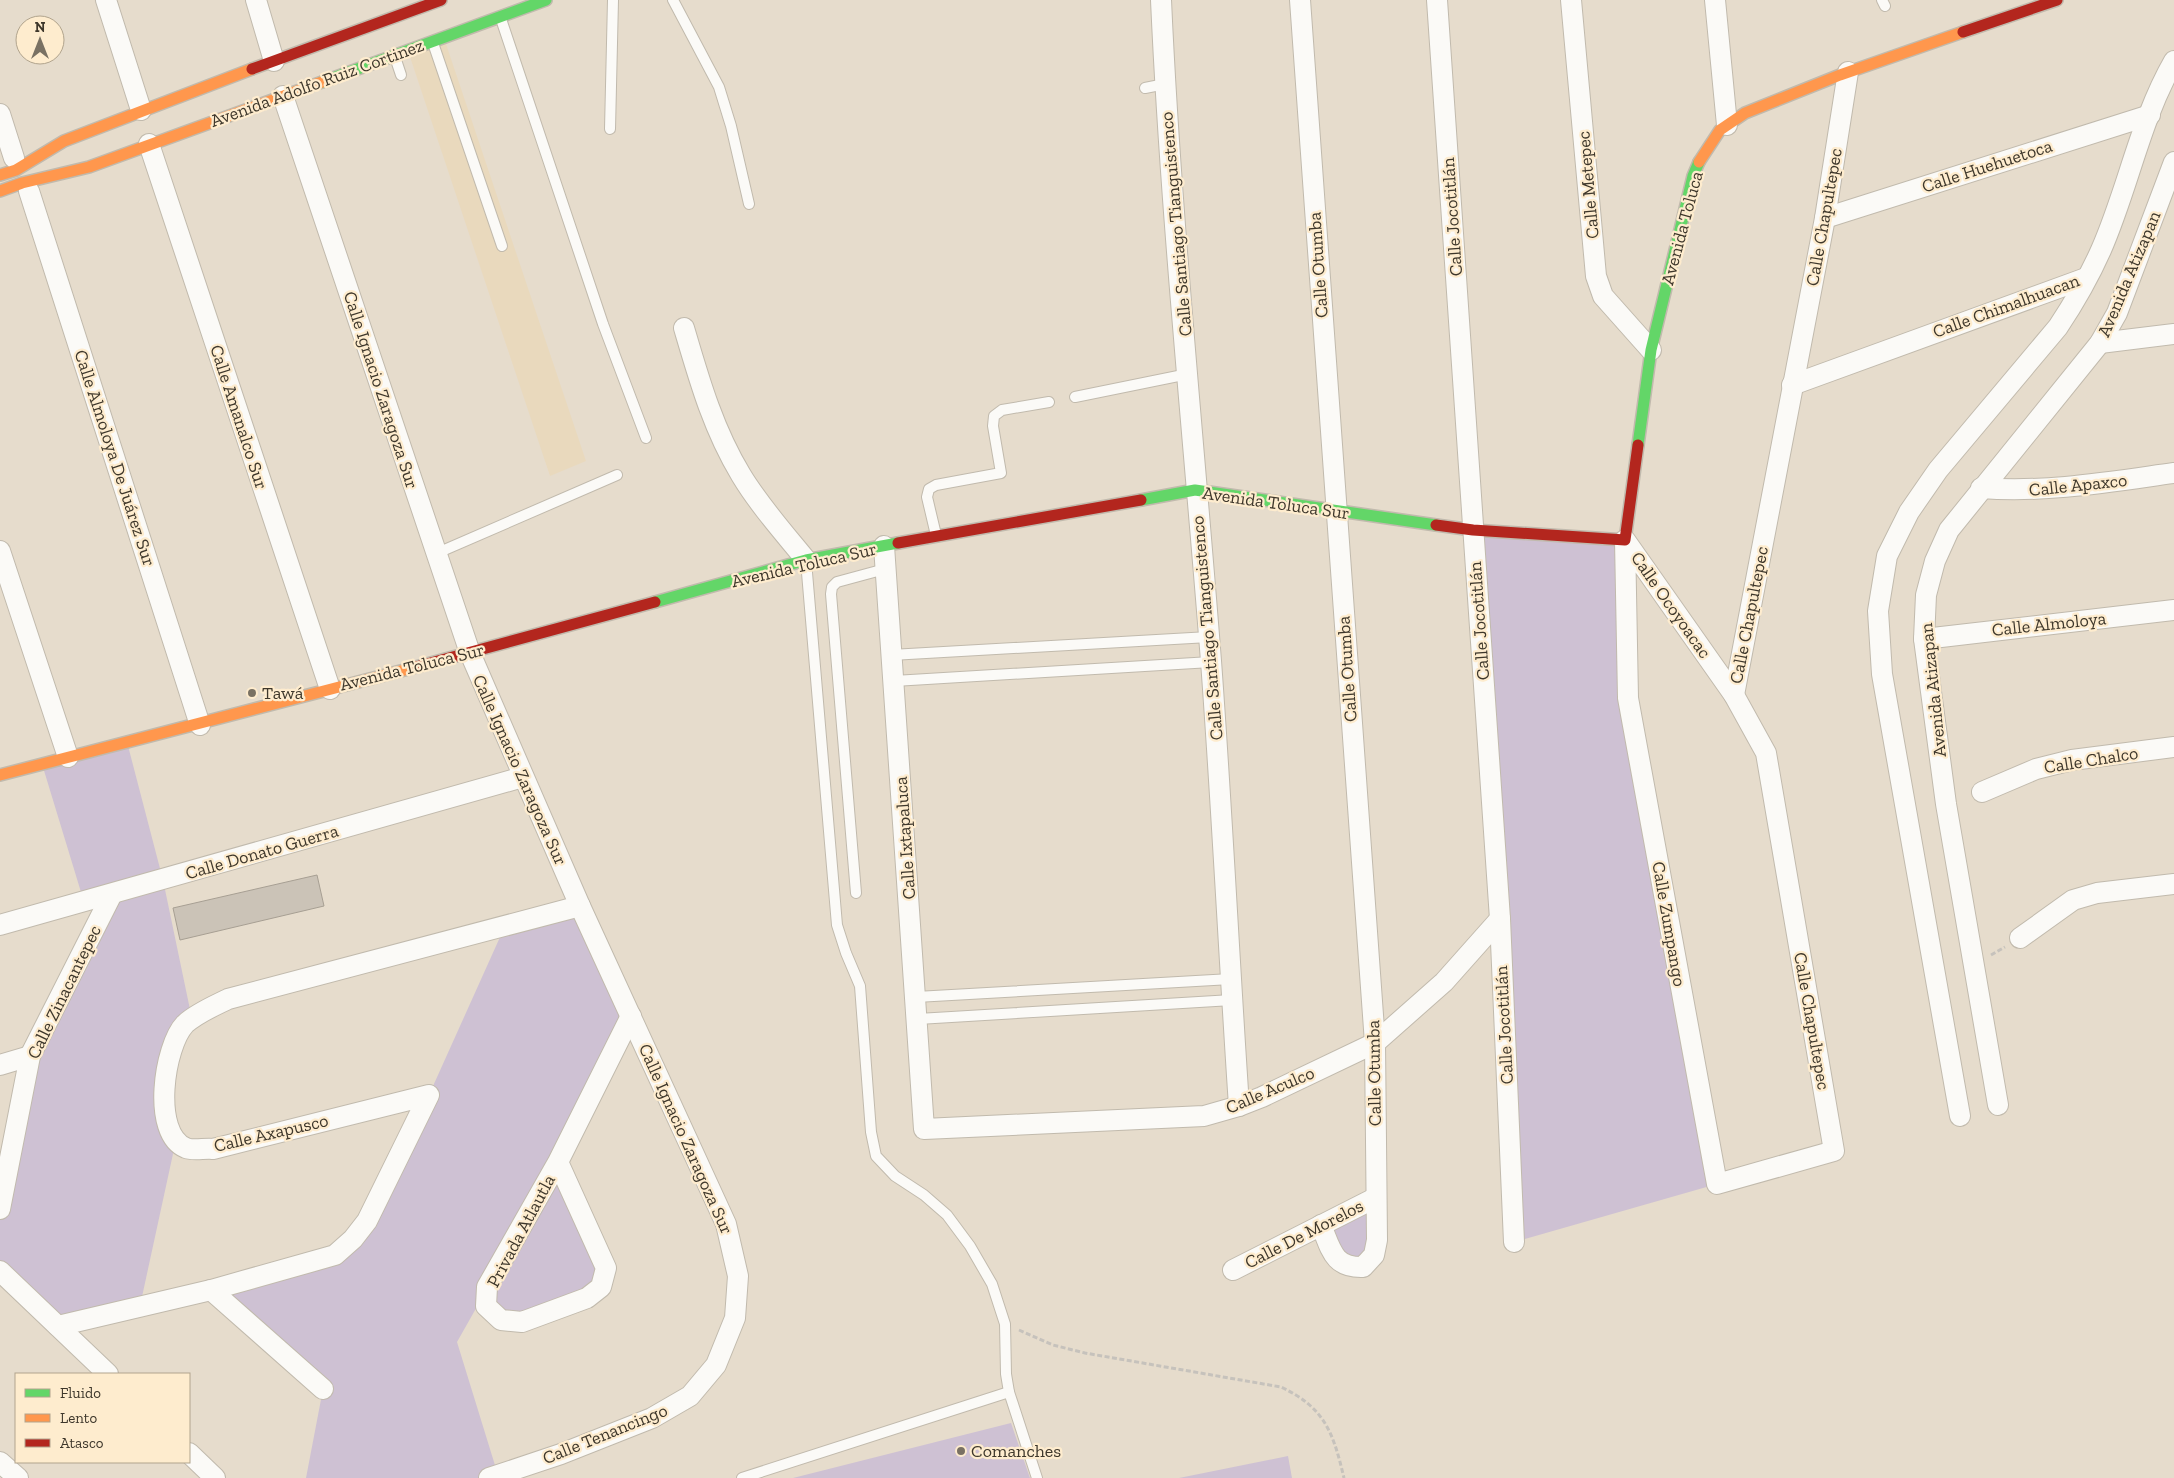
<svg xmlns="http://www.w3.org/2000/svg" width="2174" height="1478" font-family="'Zilla Slab',serif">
  <rect width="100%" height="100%" fill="#e6dccc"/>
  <path fill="#e9d9bd" d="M444 38 586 461 550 476 408 51Z"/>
  <g fill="#cec1d3">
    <path d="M1473 530 1625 540 1628 698 1717 1184 1514 1242Z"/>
    <path d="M127 742 163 880 192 1019 166 1069 176 1140 140 1306 58 1326 0 1271V1209L30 1056 112 895 84 902 42 764Z"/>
    <path d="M580 906 631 1016 558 1162 599 1251 601 1287 501 1320 487 1289 457 1342 498 1475 490 1478H306L323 1389 211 1290 353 1239 429 1095 505 926Z"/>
    <path d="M1375 1198 1377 1240 1349 1267 1321 1225Z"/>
    <path d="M1011 1423 1030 1478H793Z"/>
    <path d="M1288 1456 1292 1478H1179Z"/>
  </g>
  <path fill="#cbc3b7" stroke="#a79f93" d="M317 875 324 906 180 940 173 908Z"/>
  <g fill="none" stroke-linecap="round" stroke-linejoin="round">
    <defs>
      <g id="lane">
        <path d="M673 0 719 87 731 126 749 204"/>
        <path d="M1882 0 1885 6"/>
        <path d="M501 19 603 324 646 438"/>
        <path d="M433 43 502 246"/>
        <path d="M395 57 401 75"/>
        <path d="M1145 88 1165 84"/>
        <path d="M610 129 613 0"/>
        <path d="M1075 397 1188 374"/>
        <path d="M936 535 927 497 929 489 936 485 1001 473 993 426 994 416 1002 410 1049 402"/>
        <path d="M435 554 617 475"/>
        <path d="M806 561 837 925 846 953 860 986 871 1132 876 1156 895 1176 924 1195 947 1215 970 1246 992 1284 1005 1324 1006 1374 1009 1392 1037 1478"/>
        <path d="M891 655 1209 637"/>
        <path d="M894 681 1211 662"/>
        <path d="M856 893 831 594 832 587 837 582 885 569"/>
        <path d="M916 997 1231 979"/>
        <path d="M918 1019 1232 1000"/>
        <path d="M742 1478 1009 1392"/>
      </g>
      <g id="street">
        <path d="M106 0 141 110"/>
        <path d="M256 0 274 61"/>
        <path d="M1161 0C1171 221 1194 441 1211 661 1222 810 1229 958 1239 1106"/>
        <path d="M1300 0 1375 1043 1377 1240 1374 1255 1363 1267C1333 1268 1331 1249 1321 1225"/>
        <path d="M1437 0 1500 919 1514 1242"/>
        <path d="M1571 0 1596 276 1603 296 1651 350"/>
        <path d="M1715 0 1727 125"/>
        <path d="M283 96 470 653 580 906 726 1224 738 1276 735 1318 716 1365 690 1396 652 1418 561 1454 489 1478"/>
        <path d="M0 114 14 158"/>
        <path d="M149 144 330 689"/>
        <path d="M29 191 200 725"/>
        <path d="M1825 218 2150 115"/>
        <path d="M684 328C699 379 713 429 741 475 759 505 784 533 806 560"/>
        <path d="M2100 343 2174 334"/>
        <path d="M1792 385 2086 278"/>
        <path d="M1981 488C2046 493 2109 482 2174 473"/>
        <path d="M1625 540 1734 695 1766 753 1834 1151 1717 1184 1628 698Z"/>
        <path d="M884 546 924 1129 1204 1116 1239 1106 1262 1097 1375 1043 1444 982 1500 919"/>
        <path d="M0 551 68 757"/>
        <path d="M1924 639 2174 610"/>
        <path d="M1734 695 1825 218 1848 72"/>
        <path d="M1982 792 2036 769 2072 760 2174 747"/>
        <path d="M0 925 523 777"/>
        <path d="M2020 938 2073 900 2097 893 2174 884"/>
        <path d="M0 1065 30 1056"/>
        <path d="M1998 1105 1946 804 1924 639 1926 595 1935 561 1949 530 2100 343 2117 313 2174 162"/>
        <path d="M1960 1116 1882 674 1878 611 1887 556 1909 512 1938 470 2058 327C2074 303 2089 277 2101 250 2128 189 2140 120 2174 61"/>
        <path d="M558 1162 606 1268 601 1287 587 1298 522 1322 501 1320 486 1306 487 1287 558 1162 631 1016"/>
        <path d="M0 1209 30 1056 112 894"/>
        <path d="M1233 1270 1375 1198"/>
        <path d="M0 1271 108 1374"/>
        <path d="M211 1290 323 1389"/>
        <path d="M58 1326 211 1290 335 1255 353 1239 367 1221 429 1095 213 1149C205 1148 193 1151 186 1148 151 1134 164 1046 185 1024 197 1013 214 1006 228 999L580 906"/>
        <path d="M189 1453 215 1478"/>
        <path d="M0 1462 18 1478"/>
      </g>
      <g id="fast">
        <path d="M322 82 546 0"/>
        <path d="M1638 445 1651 350 1693 176 1699 162"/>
        <path d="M1141 500 1195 490 1436 525"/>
        <path d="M655 602 806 560 898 543"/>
      </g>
      <g id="slow">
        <path d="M1699 162 1720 130 1745 113 1840 75 1963 32"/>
        <path d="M0 175 16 170 64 141 252 69"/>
        <path d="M0 191 22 183 89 167 322 82"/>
        <path d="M0 775 416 667"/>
      </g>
      <g id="jam">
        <path d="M1963 32 2057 0"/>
        <path d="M252 69 441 0"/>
        <path d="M1436 525 1473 530 1625 540 1638 445"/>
        <path d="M898 543 1141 500"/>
        <path d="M416 667 655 602"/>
      </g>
    </defs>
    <use href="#lane" stroke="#c1baad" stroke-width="12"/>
    <use href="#street" stroke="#c1baad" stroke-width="22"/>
    <use href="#fast" stroke="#c1baad" stroke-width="14"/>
    <use href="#slow" stroke="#c1baad" stroke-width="14"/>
    <use href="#jam" stroke="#c1baad" stroke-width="14"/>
    <g stroke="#c6c2bc" stroke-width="3" stroke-dasharray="5 2.5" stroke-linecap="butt">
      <path d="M1991 955 2005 947"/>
      <path d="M1019 1330 1053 1345 1085 1353 1281 1387C1325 1408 1333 1432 1344 1478"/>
    </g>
    <use href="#lane" stroke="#fbfaf7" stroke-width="10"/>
    <use href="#street" stroke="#fbfaf7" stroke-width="20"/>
    <use href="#fast" stroke="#63d668" stroke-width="11"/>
    <use href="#slow" stroke="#ff974d" stroke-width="11"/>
    <use href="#jam" stroke="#b3261e" stroke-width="11"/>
  </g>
  <g fill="#797163" stroke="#feecce" stroke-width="2">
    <circle cx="252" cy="693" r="5"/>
    <circle cx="961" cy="1451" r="5"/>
  </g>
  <g text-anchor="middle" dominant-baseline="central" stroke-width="4.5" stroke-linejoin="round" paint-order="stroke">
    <g font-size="18" fill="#3e372b" stroke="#feecce">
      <text transform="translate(317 83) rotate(-20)">Avenida Adolfo Ruiz Cortinez</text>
      <text transform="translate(1987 166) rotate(-18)">Calle Huehuetoca</text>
      <text transform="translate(1588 185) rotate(-95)">Calle Metepec</text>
      <text transform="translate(1452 217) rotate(-94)">Calle Jocotitlán</text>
      <text transform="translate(1824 217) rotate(-80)">Calle Chapultepec</text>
      <text transform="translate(1176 224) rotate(-95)">Calle Santiago Tianguistenco</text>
      <text transform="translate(1682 228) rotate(-75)">Avenida Toluca</text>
      <text transform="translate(1318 265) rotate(-94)">Calle Otumba</text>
      <text transform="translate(2129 274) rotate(-67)">Avenida Atizapan</text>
      <text transform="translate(2006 306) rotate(-20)">Calle Chimalhuacan</text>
      <text transform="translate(381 390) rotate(72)">Calle Ignacio Zaragoza Sur</text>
      <text transform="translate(239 417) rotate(72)">Calle Amanalco Sur</text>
      <text transform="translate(115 458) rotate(72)">Calle Almoloya De Juárez Sur</text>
      <text transform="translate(2078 485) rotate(-6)">Calle Apaxco</text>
      <text transform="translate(1276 503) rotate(8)">Avenida Toluca Sur</text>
      <text transform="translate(804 565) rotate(-13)">Avenida Toluca Sur</text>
      <text transform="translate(1671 605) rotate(55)">Calle Ocoyoacac</text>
      <text transform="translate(1749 615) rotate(-79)">Calle Chapultepec</text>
      <text transform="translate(1479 621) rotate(-94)">Calle Jocotitlán</text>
      <text transform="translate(2049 624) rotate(-6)">Calle Almoloya</text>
      <text transform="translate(1207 628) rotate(-95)">Calle Santiago Tianguistenco</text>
      <text transform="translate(412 667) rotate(-14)">Avenida Toluca Sur</text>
      <text transform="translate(1347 669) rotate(-94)">Calle Otumba</text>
      <text transform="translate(1933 690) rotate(-96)">Avenida Atizapan</text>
      <text transform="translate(2091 760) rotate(-9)">Calle Chalco</text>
      <text transform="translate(520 770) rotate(66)">Calle Ignacio Zaragoza Sur</text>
      <text transform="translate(905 838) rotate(-94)">Calle Ixtapaluca</text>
      <text transform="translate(262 852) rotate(-16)">Calle Donato Guerra</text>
      <text transform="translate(1669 924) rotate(80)">Calle Zumpango</text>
      <text transform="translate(64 992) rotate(-64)">Calle Zinacantepec</text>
      <text transform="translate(1812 1021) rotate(80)">Calle Chapultepec</text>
      <text transform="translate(1504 1025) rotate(-93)">Calle Jocotitlán</text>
      <text transform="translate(1374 1073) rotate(-91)">Calle Otumba</text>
      <text transform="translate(1270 1090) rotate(-23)">Calle Aculco</text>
      <text transform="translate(271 1133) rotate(-13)">Calle Axapusco</text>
      <text transform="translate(686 1139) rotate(66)">Calle Ignacio Zaragoza Sur</text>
      <text transform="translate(521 1231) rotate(-62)">Privada Atlautla</text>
      <text transform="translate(1304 1234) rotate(-27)">Calle De Morelos</text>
      <text transform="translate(605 1434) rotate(-22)">Calle Tenancingo</text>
    </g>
    <g font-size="18" fill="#3e372b" stroke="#feecce" text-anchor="start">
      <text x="262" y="693">Tawá</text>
      <text x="971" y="1451">Comanches</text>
    </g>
  </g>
  <rect x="15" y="1373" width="175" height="90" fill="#feecce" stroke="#b1a48d"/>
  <rect x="25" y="1389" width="25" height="8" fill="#63d668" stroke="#b1a48d"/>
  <text x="60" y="1398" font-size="15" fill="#3e372b">Fluido</text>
  <rect x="25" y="1414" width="25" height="8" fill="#ff974d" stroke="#b1a48d"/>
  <text x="60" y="1423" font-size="15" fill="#3e372b">Lento</text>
  <rect x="25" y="1439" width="25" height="8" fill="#b3261e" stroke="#b1a48d"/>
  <text x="60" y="1448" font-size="15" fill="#3e372b">Atasco</text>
  <g transform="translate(40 40)"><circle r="24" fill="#feecce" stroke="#b1a48d"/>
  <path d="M0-4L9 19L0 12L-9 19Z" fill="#797163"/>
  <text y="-8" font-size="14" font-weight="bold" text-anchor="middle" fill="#3e372b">N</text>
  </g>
</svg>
